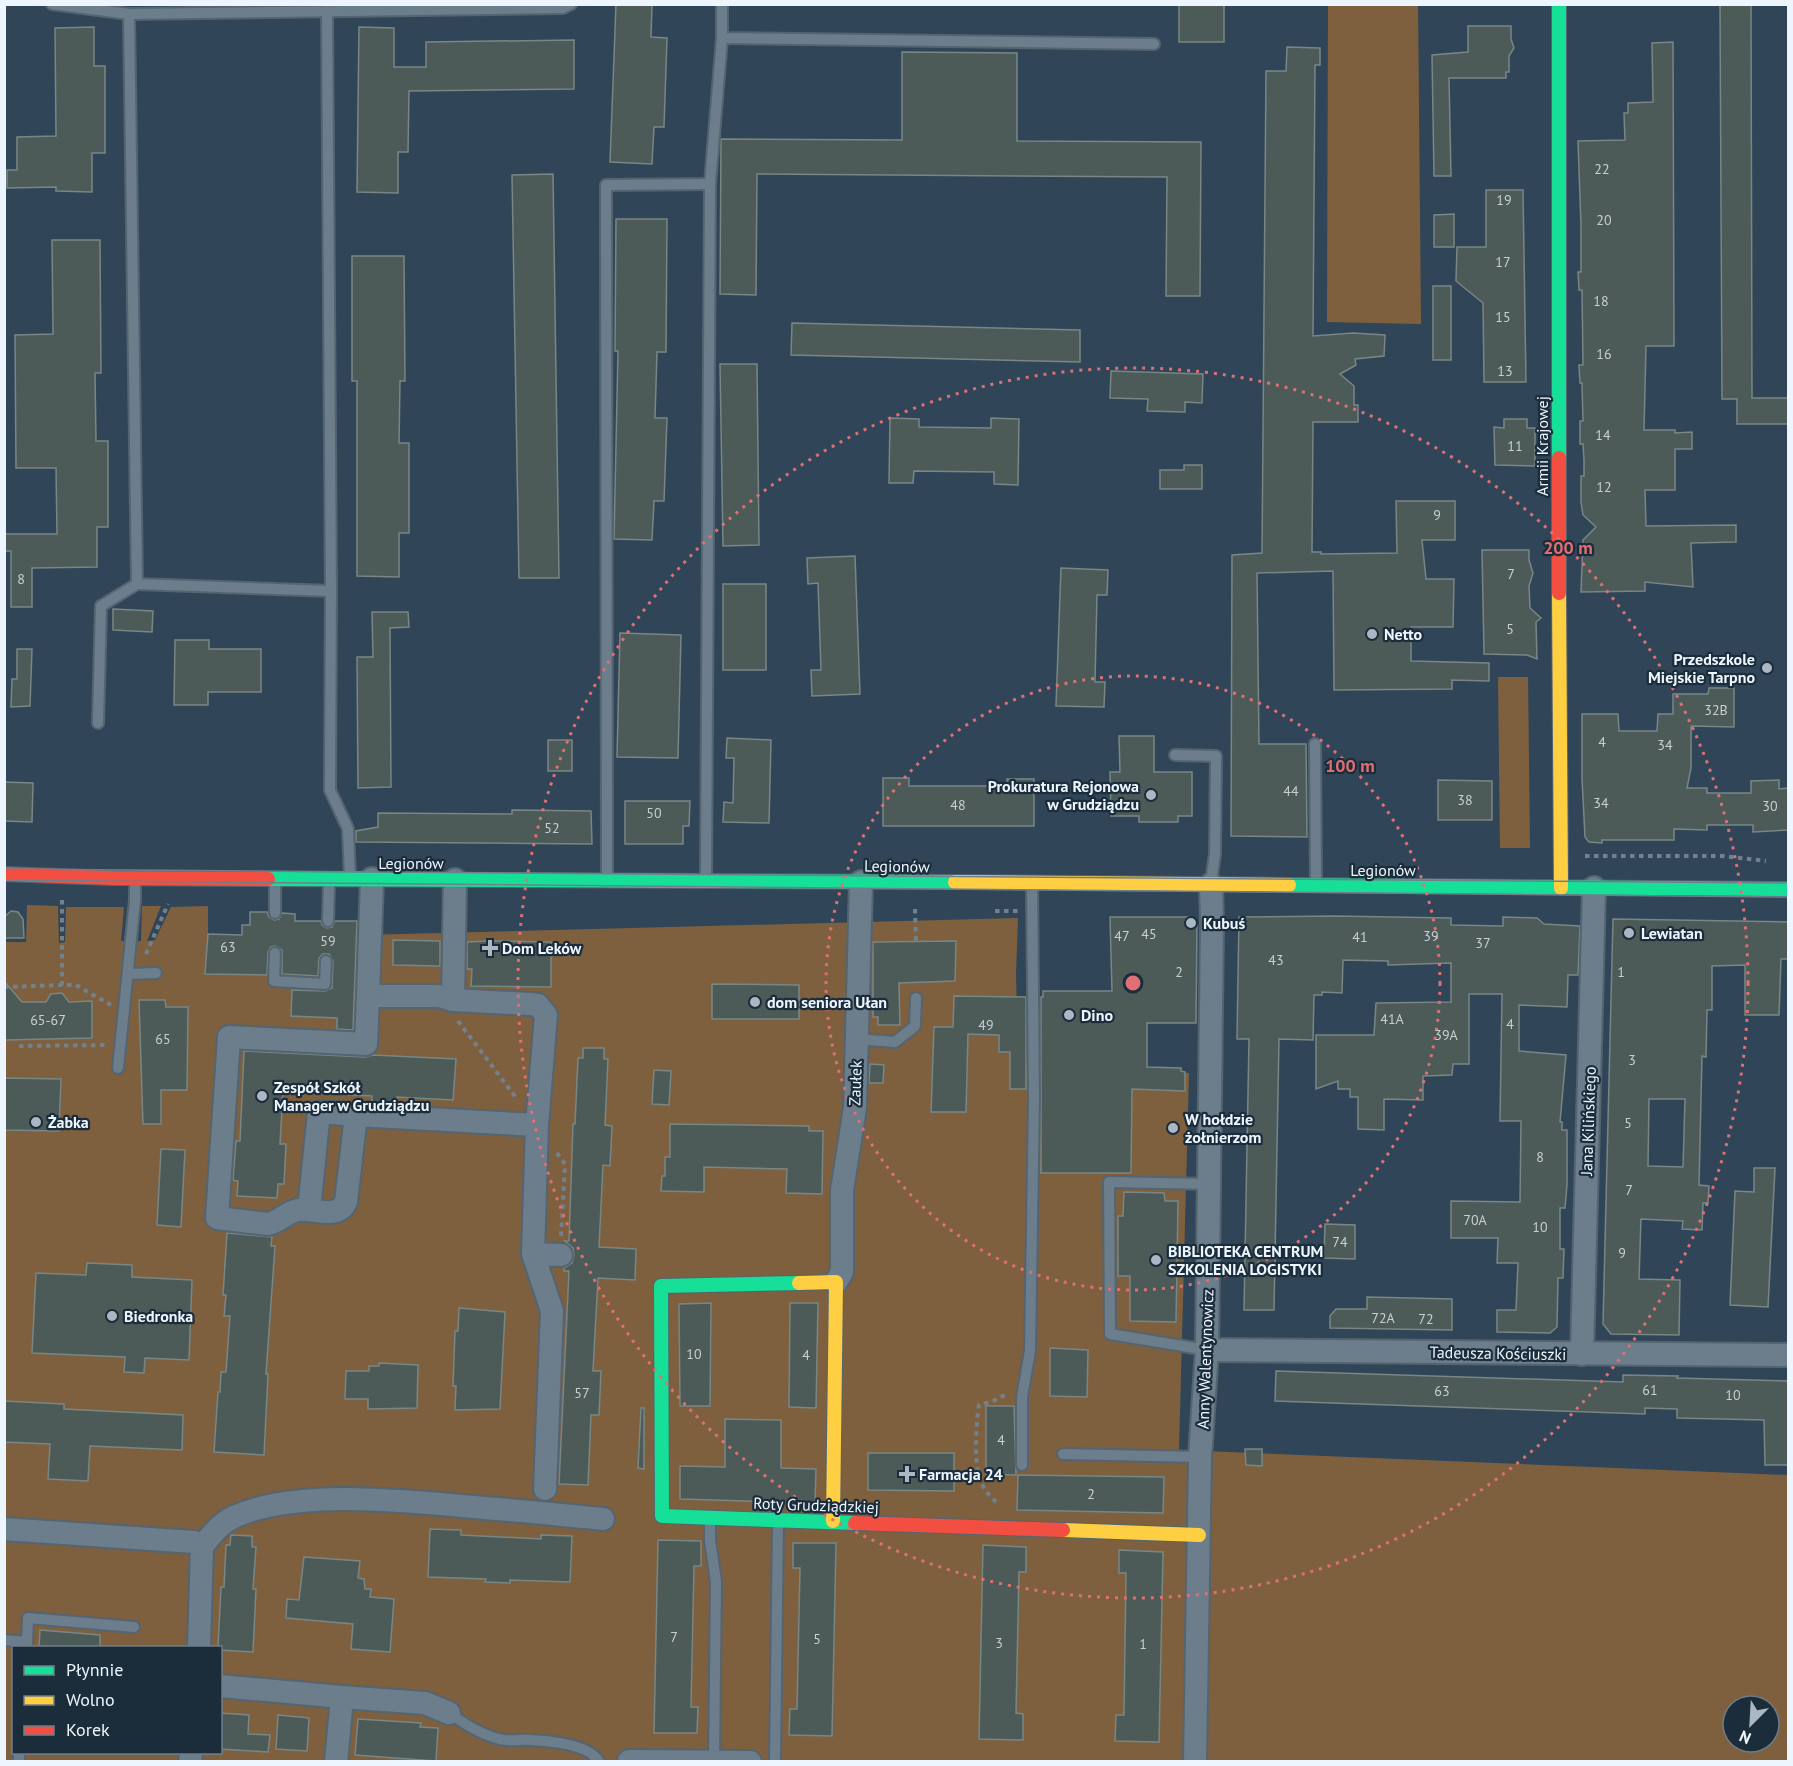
<svg xmlns="http://www.w3.org/2000/svg" width="1793" height="1766" font-family="'PT Sans',sans-serif">
  <rect width="100%" height="100%" fill="#304658"/>
  <g fill="#7e603f" fill-rule="evenodd">
    <path d="M1328 5H1418L1421 324 1327 322Z"/>
    <path d="M1498 677H1528L1530 848H1500Z"/>
    <path d="M27 905 58 906 59 943 65 942 66 907H124L121 941H141L142 906H161L147 941 155 940 171 907 208 906V939L1018 918 1016 973 1018 1059 1189 1073 1179 1450 1788 1475V1761L5 1762 4 942H26ZM14 1648H220V1752H14ZM1733 1706H1769V1742H1733Z"/>
  </g>
  <g fill="#4d5b58" stroke="#788685" stroke-width="1.5" fill-rule="evenodd">
    <path d="M616 4H652L651 37 667 38 664 127H654L652 164 610 162Z"/>
    <rect x="1179" y="4" width="45" height="38"/>
    <path d="M1720 4H1751L1752 398H1788V424H1737V399H1722Z"/>
    <path d="M1468 26H1511V39L1514 48 1509 56V72H1506V78H1449L1451 176H1434L1432 55 1468 52Z"/>
    <path d="M94 27V66H105V153H92V192L56 191V187L7 188V170H17V137L56 136 55 28Z"/>
    <path d="M359 27 394 28V67H426V42L574 40V89L409 91 408 152H398V193L357 192Z"/>
    <path d="M1673 42 1674 346H1646L1644 430H1675V433L1692 432V449H1675V490H1645L1646 526 1736 525V542L1691 543 1693 587 1645 582V591L1581 592 1583 540 1596 527 1583 515 1581 502V476H1584V460L1583 444H1580V421H1583L1582 383H1580L1579 365H1583L1582 290H1579L1578 272H1581V226L1578 141 1625 140 1624 113H1628V103L1653 102 1652 43Z"/>
    <path d="M1287 47 1320 48V65H1315L1313 336 1353 333 1385 335 1384 356 1355 359 1356 365 1340 374 1354 386V405H1358V422H1313L1312 552H1321V554L1397 553 1396 501H1455V540H1422L1426 579H1454L1453 627H1411V661L1489 663V681L1452 680V689L1334 690 1333 571 1257 573 1259 744H1306L1307 837 1231 836 1232 555 1262 553 1266 71H1286Z"/>
    <path d="M902 52 1017 53V141L1201 142 1200 296H1166L1167 177 757 174 756 295 720 294 721 139 902 140Z"/>
    <path d="M553 174 559 578H519L512 175Z"/>
    <path d="M1486 190H1523L1526 382H1484L1483 303 1456 281 1457 247H1486Z"/>
    <path d="M1454 214V247H1434V215Z"/>
    <path d="M616 219H667L666 352H657L655 418H667L664 501H654L652 540 614 539 618 351H615Z"/>
    <path d="M52 240H100L101 373H95L96 441H108V527H97V567L32 568V607H11V551H4V534H57L56 468H16L15 335 53 334Z"/>
    <path d="M352 256H404L405 381H400L399 443H409V533H399V577L357 576V381H352Z"/>
    <rect x="1433" y="286" width="18" height="74"/>
    <path d="M792 323 1080 330V362L791 355Z"/>
    <path d="M720 364H757L759 545 723 546Z"/>
    <path d="M1111 371 1203 374 1202 403 1185 402V412L1147 411 1148 399 1110 398Z"/>
    <path d="M890 418 919 419V427L991 428V418L1019 419 1018 485 994 484V472L914 471 913 483H889Z"/>
    <path d="M1504 419H1527V428H1535V466L1495 465 1494 427 1504 428Z"/>
    <path d="M1184 465H1202V489H1160V470H1184Z"/>
    <path d="M1482 550H1529V560L1533 573 1529 586 1530 608 1541 618 1536 622 1537 659 1527 655 1484 654Z"/>
    <path d="M855 556 860 694 812 696 811 670H821L818 583 808 584 807 558Z"/>
    <path d="M1061 568 1108 570 1107 595H1097L1095 682H1105L1104 707 1056 706Z"/>
    <rect x="723" y="584" width="43" height="86"/>
    <path d="M113 609 153 611 152 632 113 630Z"/>
    <path d="M372 612H408L409 627 390 628 391 787 358 788 357 657H373Z"/>
    <path d="M620 633 681 635 678 758 617 757Z"/>
    <path d="M175 640H209V649H261V692H208V705H174Z"/>
    <path d="M17 649H32L30 706 11 707 12 679H17Z"/>
    <path d="M1709 688H1734V727L1691 726V768L1687 788H1707V793H1751V781L1779 780V789L1788 788V830L1753 832V825H1707V830L1674 829V840H1602V843L1589 842 1585 837 1582 779V714H1618L1619 731H1657L1658 714H1673V694H1708Z"/>
    <path d="M1119 736H1154V772H1192V816H1178V822H1139V816H1111L1110 772H1120Z"/>
    <path d="M727 738 771 740 769 823 723 822 724 802 733 803 734 758H726Z"/>
    <rect x="548" y="740" width="24" height="31"/>
    <path d="M883 778H909V786H1007V779H1034V826H883Z"/>
    <path d="M1438 780 1492 781V820H1438Z"/>
    <path d="M4 782 33 783 32 822 4 821Z"/>
    <path d="M625 801H690L689 826H683V844H625Z"/>
    <path d="M512 810 591 811 592 844 356 842V831L378 827V813L512 814Z"/>
    <path d="M11 911 18 912 23 919 24 938H4V917Z"/>
    <path d="M250 912H267L269 917 274 920 279 919 282 913 295 914V921H321L322 925 327 928 332 927 335 921H357L353 1030 337 1029V1018L291 1016 292 990 325 991 332 988 333 961 329 954H323L319 958 318 976 282 974V950L275 946 271 947 268 952 267 975 205 974 208 934 242 935V925H250Z"/>
    <path d="M1334 916 1451 918V925L1503 926V917L1537 918 1544 924 1580 926 1578 975H1568L1567 1007 1519 1005V1051L1566 1055 1560 1122H1562V1130H1567V1185L1565 1208H1560V1249H1564L1563 1278H1558L1557 1327 1550 1333 1497 1332V1310H1516L1518 1263H1497L1498 1238H1451V1201L1520 1202 1521 1121H1500L1502 994H1469V1064H1453L1452 1075 1423 1076V1100L1384 1099V1130L1358 1129V1097H1350V1089H1338V1081L1316 1089V1035H1374L1376 1003 1451 1002V963L1388 965V961L1343 960 1342 993 1322 992V995H1314L1313 1040 1279 1039 1274 1310H1244L1249 1039H1237L1239 917Z"/>
    <path d="M1110 917H1190L1197 923 1196 1023H1147V1067L1181 1068V1071L1185 1072V1091L1132 1089 1131 1173H1041V997H1043V991H1112Z"/>
    <path d="M1613 919 1788 922V959H1781L1779 1015H1745V965L1712 966V1010H1707L1706 1057 1702 1056 1699 1185 1709 1186 1708 1203H1703L1702 1230 1682 1229 1683 1221 1641 1219 1639 1279 1680 1280 1679 1335 1611 1334 1603 1324ZM1649 1099H1685L1683 1167 1648 1166Z"/>
    <path d="M393 940 440 941V966L393 965Z"/>
    <path d="M489 941 551 942V987L471 986 472 969H467V942Z"/>
    <path d="M956 941 955 981 899 983 900 1025H878V1017H873V942Z"/>
    <path d="M4 981 22 1002H46L51 994 62 993 69 1002 92 1001V1038L4 1040Z"/>
    <path d="M712 984 799 985V1019H712Z"/>
    <path d="M954 996 1026 997V1089H1010V1052H999V1035L968 1034 966 1112H931L934 1027H953Z"/>
    <path d="M139 1000H165L166 1007H188L187 1090H161V1124H143Z"/>
    <path d="M583 1048H604V1059H608L605 1125 612 1126 610 1166 603 1165 599 1247 636 1249 635 1280 598 1278 593 1371H601L599 1415H591L588 1485 559 1484 569 1271H564V1268L572 1263 574 1255 573 1248 565 1241H569L573 1124H575L578 1058H583Z"/>
    <path d="M244 1051 365 1057 373 1055 456 1059 453 1100 397 1097V1104L372 1102V1096L283 1091 280 1144H286L284 1184H278L277 1198 237 1196 238 1181 233 1180 236 1141H240Z"/>
    <path d="M870 1064 884 1065 883 1083H869Z"/>
    <path d="M654 1070 671 1071 669 1105 652 1104Z"/>
    <path d="M4 1078 61 1079 59 1131 4 1130Z"/>
    <path d="M670 1124 809 1126V1131H823L822 1194 786 1193 787 1169 704 1167V1192L661 1191 662 1176H665V1157H670Z"/>
    <path d="M161 1149 185 1150 181 1227 157 1225Z"/>
    <path d="M1754 1168H1775L1768 1307 1730 1305 1735 1191 1754 1192Z"/>
    <path d="M1124 1192 1164 1193 1165 1201H1178L1176 1322 1130 1321V1276H1118V1216H1123Z"/>
    <path d="M1325 1224 1355 1225V1259L1324 1258Z"/>
    <path d="M227 1233 272 1237 271 1246H275L266 1374H268L264 1455 214 1452 218 1392H220L221 1372H226L230 1316H224L226 1295H223Z"/>
    <path d="M87 1263 132 1265V1277L192 1280 189 1360 145 1358 144 1373 124 1372 125 1357 32 1353 36 1273 86 1275Z"/>
    <path d="M1367 1297 1452 1299V1330L1330 1328V1316L1336 1309H1367Z"/>
    <path d="M711 1303 710 1406H680L679 1304Z"/>
    <path d="M790 1303H818L816 1408 789 1407Z"/>
    <path d="M459 1308 505 1312 500 1409 455 1410 456 1386H453L455 1331H458Z"/>
    <path d="M1050 1348 1088 1350 1087 1397 1050 1396Z"/>
    <path d="M379 1363 418 1365 417 1408 368 1409V1399H345L346 1371H369V1366H379Z"/>
    <path d="M1276 1371 1623 1382V1375L1678 1376 1677 1378 1788 1381V1465H1765L1764 1420 1677 1418V1409L1645 1408V1414L1275 1401Z"/>
    <path d="M4 1401 64 1404V1409L183 1415 182 1450 90 1446 88 1481 48 1479 50 1444 4 1442Z"/>
    <path d="M986 1406H1014L1016 1475 986 1474Z"/>
    <path d="M641 1408H644V1469L638 1468Z"/>
    <path d="M725 1419 781 1420V1468L816 1469 815 1503 680 1499V1466L725 1467Z"/>
    <path d="M1245 1449H1262V1466L1246 1465Z"/>
    <path d="M868 1453H954V1491L868 1490Z"/>
    <path d="M1018 1475 1164 1477 1163 1513 1017 1510Z"/>
    <path d="M430 1529 461 1530V1535L541 1539V1535L572 1536 570 1582 510 1580V1583L485 1582 486 1579 428 1577Z"/>
    <path d="M231 1535 252 1536V1547H256L253 1589H256L253 1652 220 1650V1647H218L221 1587H224L226 1545H230Z"/>
    <path d="M658 1540 701 1541V1566H694L691 1707H698L697 1733H654Z"/>
    <path d="M793 1543H836L832 1736 789 1735 790 1709H797L800 1568H793Z"/>
    <path d="M983 1545 1026 1547V1572H1019L1016 1713 1023 1714V1740L979 1739Z"/>
    <path d="M1119 1550 1163 1552 1159 1742 1115 1741 1116 1715H1124L1126 1573H1119Z"/>
    <path d="M304 1557 360 1561 358 1578 364 1579 365 1589H371L370 1597 394 1599 390 1652 351 1649 353 1624 286 1618 287 1599 299 1600Z"/>
    <path d="M40 1630 100 1635V1647H39Z"/>
    <path d="M220 1713 249 1715 248 1734 270 1735 268 1752 220 1749Z"/>
    <path d="M278 1715 309 1718 307 1751 276 1749Z"/>
    <path d="M358 1719 421 1723 420 1727 438 1728 436 1761 355 1755Z"/>
  </g>
  <g fill="none" stroke-linecap="round" stroke-linejoin="round">
    <defs>
      <g id="lane">
        <path d="M52 4 129 14 563 8 571 4"/>
        <path d="M722 4V38L1154 44"/>
        <path d="M137 584 331 591 327 11"/>
        <path d="M331 591 330 790 348 829 350 878"/>
        <path d="M98 723 101 606 137 584 129 14"/>
        <path d="M1315 744 1316 883"/>
        <path d="M1175 755 1216 756 1215 854 1211 882"/>
        <path d="M607 878 606 185 710 184"/>
        <path d="M706 880 710 184 722 38"/>
        <path d="M275 882V913"/>
        <path d="M328 921 329 883"/>
        <path d="M275 953 274 981 325 984 326 961"/>
        <path d="M128 974 156 973"/>
        <path d="M856 1039 895 1042 915 1026 916 998"/>
        <path d="M118 1068 135 900V881"/>
        <path d="M1207 1350 1110 1334 1109 1182 1209 1184"/>
        <path d="M1063 1454 1200 1457"/>
        <path d="M1022 1465V1397L1030 1351 1034 1097 1032 884"/>
        <path d="M710 1521V1540L716 1582 714 1761"/>
        <path d="M4 1640 27 1642 26 1647"/>
        <path d="M27 1642 28 1618 134 1627"/>
        <path d="M449 1713C465 1724 480 1734 499 1739 509 1742 521 1739 531 1740 550 1741 590 1744 599 1762"/>
        <path d="M19 1762V1752"/>
        <path d="M775 1762 778 1523"/>
      </g>
      <g id="street">
        <path d="M372 879 368 996H439L453 1000 530 1004 538 1005 546 1015 537 1125 533 1254 561 1255"/>
        <path d="M368 996 366 1044 229 1037 217 1218 268 1224C279 1222 287 1212 298 1210 314 1208 338 1220 346 1202L356 1115 537 1125"/>
        <path d="M453 1000 455 880"/>
        <path d="M309 1210 319 1112 356 1115"/>
        <path d="M533 1254 552 1311 545 1489"/>
        <path d="M836 1282 842 1272V1190L855 1108 861 882"/>
        <path d="M1207 1350 1788 1355"/>
        <path d="M1582 1354 1594 888"/>
        <path d="M4 1529 194 1542 202 1546 199 1648"/>
        <path d="M202 1546C212 1535 221 1522 236 1516 296 1490 397 1500 462 1506 509 1510 556 1514 603 1519"/>
        <path d="M220 1686 342 1697 336 1762"/>
        <path d="M342 1697 425 1703 449 1713"/>
        <path d="M629 1761 750 1762"/>
        <path d="M190 1762 191 1752"/>
        <path d="M1195 1762 1200 1457 1207 1350 1212 922 1211 885"/>
      </g>
      <g id="fast">
        <path d="M1559 4V458"/>
        <path d="M268 879 955 882"/>
        <path d="M1289 885 1788 889"/>
        <path d="M799 1283 661 1286 662 1516 855 1523"/>
      </g>
      <g id="slow">
        <path d="M1559 593 1561 888"/>
        <path d="M955 882 1289 885"/>
        <path d="M799 1283 836 1282 833 1521"/>
        <path d="M1063 1530 1199 1535"/>
      </g>
      <g id="jam">
        <path d="M1559 458V593"/>
        <path d="M4 874 113 878 268 879"/>
        <path d="M855 1523 1063 1530"/>
      </g>
    </defs>
    <use href="#lane" stroke="#546471" stroke-width="14"/>
    <use href="#street" stroke="#546471" stroke-width="26"/>
    <use href="#fast" stroke="#546471" stroke-width="16"/>
    <use href="#slow" stroke="#546471" stroke-width="16"/>
    <use href="#jam" stroke="#546471" stroke-width="16"/>
    <g stroke="#72818d" stroke-width="4" stroke-dasharray="4.5 4.5" stroke-linecap="butt">
      <path d="M1585 856H1722L1766 861"/>
      <path d="M62 900V985H76L111 1005"/>
      <path d="M915 909 916 942"/>
      <path d="M995 911H1018"/>
      <path d="M146 954 168 904"/>
      <path d="M4 987 62 985"/>
      <path d="M458 1021 517 1099"/>
      <path d="M19 1046 108 1045"/>
      <path d="M557 1153 565 1164 561 1236"/>
      <path d="M996 1502C991 1497 985 1491 982 1484 973 1468 976 1423 979 1405L993 1401 1007 1394"/>
    </g>
    <use href="#lane" stroke="#6c7d8b" stroke-width="10"/>
    <use href="#street" stroke="#6c7d8b" stroke-width="22"/>
    <use href="#fast" stroke="#16e098" stroke-width="14"/>
    <use href="#slow" stroke="#ffcf43" stroke-width="14"/>
    <use href="#jam" stroke="#f24e42" stroke-width="14"/>
    <g stroke="#707f8c" stroke-width="1.5">
      <path d="M4 869 1788 883"/>
      <path d="M4 880 1788 897"/>
    </g>
  </g>
  <g fill="none" stroke="#de7073" stroke-width="3" stroke-dasharray="3 6">
    <circle cx="1133" cy="983" r="307"/>
    <circle cx="1133" cy="983" r="615"/>
  </g>
  <g fill="#abb8c4" stroke="#1b2c3b" stroke-width="2">
    <circle cx="1372" cy="634" r="6"/>
    <circle cx="1767" cy="668" r="6"/>
    <circle cx="1151" cy="795" r="6"/>
    <circle cx="1191" cy="923" r="6"/>
    <circle cx="1629" cy="933" r="6"/>
    <path d="M487 939h6v6h6v6h-6v6h-6v-6h-6v-6h6z"/>
    <circle cx="755" cy="1002" r="6"/>
    <circle cx="1069" cy="1015" r="6"/>
    <circle cx="262" cy="1096" r="6"/>
    <circle cx="36" cy="1122" r="6"/>
    <circle cx="1173" cy="1128" r="6"/>
    <circle cx="1156" cy="1260" r="6"/>
    <circle cx="112" cy="1316" r="6"/>
    <path d="M904 1465h6v6h6v6h-6v6h-6v-6h-6v-6h6z"/>
  </g>
  <g text-anchor="middle" dominant-baseline="central" stroke-width="4.5" stroke-linejoin="round" paint-order="stroke">
    <g font-size="14" fill="#c5cfd4">
      <text x="1602" y="169">22</text>
      <text x="1504" y="200">19</text>
      <text x="1604" y="220">20</text>
      <text x="1503" y="262">17</text>
      <text x="1601" y="301">18</text>
      <text x="1503" y="317">15</text>
      <text x="1604" y="354">16</text>
      <text x="1505" y="371">13</text>
      <text x="1603" y="435">14</text>
      <text x="1515" y="446">11</text>
      <text x="1604" y="487">12</text>
      <text x="1437" y="515">9</text>
      <text x="1511" y="574">7</text>
      <text x="21" y="579">8</text>
      <text x="1510" y="629">5</text>
      <text x="1716" y="710">32B</text>
      <text x="1602" y="742">4</text>
      <text x="1665" y="745">34</text>
      <text x="1291" y="791">44</text>
      <text x="1465" y="800">38</text>
      <text x="1601" y="803">34</text>
      <text x="958" y="805">48</text>
      <text x="1770" y="806">30</text>
      <text x="654" y="813">50</text>
      <text x="552" y="828">52</text>
      <text x="1149" y="934">45</text>
      <text x="1122" y="936">47</text>
      <text x="1431" y="936">39</text>
      <text x="1360" y="937">41</text>
      <text x="328" y="941">59</text>
      <text x="1483" y="943">37</text>
      <text x="228" y="947">63</text>
      <text x="1276" y="960">43</text>
      <text x="1179" y="972">2</text>
      <text x="1621" y="972">1</text>
      <text x="1392" y="1019">41A</text>
      <text x="48" y="1020">65-67</text>
      <text x="1510" y="1024">4</text>
      <text x="986" y="1025">49</text>
      <text x="1446" y="1035">39A</text>
      <text x="163" y="1039">65</text>
      <text x="1632" y="1060">3</text>
      <text x="1628" y="1123">5</text>
      <text x="1540" y="1157">8</text>
      <text x="1629" y="1190">7</text>
      <text x="1475" y="1220">70A</text>
      <text x="1540" y="1227">10</text>
      <text x="1340" y="1242">74</text>
      <text x="1622" y="1253">9</text>
      <text x="1383" y="1318">72A</text>
      <text x="1426" y="1319">72</text>
      <text x="694" y="1354">10</text>
      <text x="806" y="1355">4</text>
      <text x="1650" y="1390">61</text>
      <text x="1442" y="1391">63</text>
      <text x="582" y="1393">57</text>
      <text x="1733" y="1395">10</text>
      <text x="1001" y="1440">4</text>
      <text x="1091" y="1494">2</text>
      <text x="674" y="1637">7</text>
      <text x="817" y="1639">5</text>
      <text x="999" y="1643">3</text>
      <text x="1143" y="1644">1</text>
    </g>
    <g font-size="16" fill="#edf6fe" stroke="#1b2c3b">
      <text transform="translate(1542 446) rotate(-90)">Armii Krajowej</text>
      <text x="411" y="863">Legionów</text>
      <text transform="translate(897 866) rotate(1)">Legionów</text>
      <text x="1383" y="870">Legionów</text>
      <text transform="translate(855 1083) rotate(-88)">Zaułek</text>
      <text transform="translate(1588 1121) rotate(-88)">Jana Kilińskiego</text>
      <text transform="translate(1498 1353) rotate(1)">Tadeusza Kościuszki</text>
      <text transform="translate(1205 1359) rotate(-88)">Anny Walentynowicz</text>
      <text transform="translate(816 1505) rotate(2)">Roty Grudziądzkiej</text>
    </g>
    <g font-size="16" font-weight="bold" fill="#edf6fe" stroke="#1b2c3b" text-anchor="start">
      <text x="1384" y="634">Netto</text>
      <text x="1755" y="659" text-anchor="end">Przedszkole<tspan x="1755" dy="18">Miejskie Tarpno</tspan></text>
      <text x="1139" y="786" text-anchor="end">Prokuratura Rejonowa<tspan x="1139" dy="18">w Grudziądzu</tspan></text>
      <text x="1203" y="923">Kubuś</text>
      <text x="1641" y="933">Lewiatan</text>
      <text x="502" y="948">Dom Leków</text>
      <text x="767" y="1002">dom seniora Ułan</text>
      <text x="1081" y="1015">Dino</text>
      <text x="274" y="1087">Zespół Szkół<tspan x="274" dy="18">Manager w Grudziądzu</tspan></text>
      <text x="1185" y="1119">W hołdzie<tspan x="1185" dy="18">żołnierzom</tspan></text>
      <text x="48" y="1122">Żabka</text>
      <text x="1168" y="1251">BIBLIOTEKA CENTRUM<tspan x="1168" dy="18">SZKOLENIA LOGISTYKI</tspan></text>
      <text x="124" y="1316">Biedronka</text>
      <text x="919" y="1474">Farmacja 24</text>
    </g>
  </g>
  <circle cx="1133" cy="983" r="9" fill="#de7073" stroke="#1b2c3b" stroke-width="3"/>
  <g font-size="18" text-anchor="middle" font-weight="bold" fill="#de7073" stroke="#1b2c3b" stroke-width="4.5" stroke-linejoin="round" paint-order="stroke">
    <text x="1568" y="554">200 m</text>
    <text x="1350" y="772">100 m</text>
  </g>
  <rect width="1793" height="1766" fill="none" stroke="#edf6fe" stroke-width="12"/>
  <rect x="12" y="1646" width="210" height="108" fill="#1b2c3b" stroke="#6f7d89" stroke-width="1.5"/>
  <rect x="24" y="1666" width="30" height="9" fill="#16e098" stroke="#6f7d89" stroke-width="1.5"/>
  <text x="66" y="1676" font-size="18" fill="#edf6fe">Płynnie</text>
  <rect x="24" y="1696" width="30" height="9" fill="#ffcf43" stroke="#6f7d89" stroke-width="1.5"/>
  <text x="66" y="1706" font-size="18" fill="#edf6fe">Wolno</text>
  <rect x="24" y="1726" width="30" height="9" fill="#f24e42" stroke="#6f7d89" stroke-width="1.5"/>
  <text x="66" y="1736" font-size="18" fill="#edf6fe">Korek</text>
  <g transform="translate(1751 1724) rotate(204)"><circle r="28" fill="#1b2c3b" stroke="#6f7d89" stroke-width="1.5"/>
  <path d="M0-4.5L10 22L0 15L-10 22Z" fill="#abb8c4"/>
  <text y="-9" font-size="16" font-weight="bold" text-anchor="middle" fill="#edf6fe">N</text>
  </g>
</svg>
